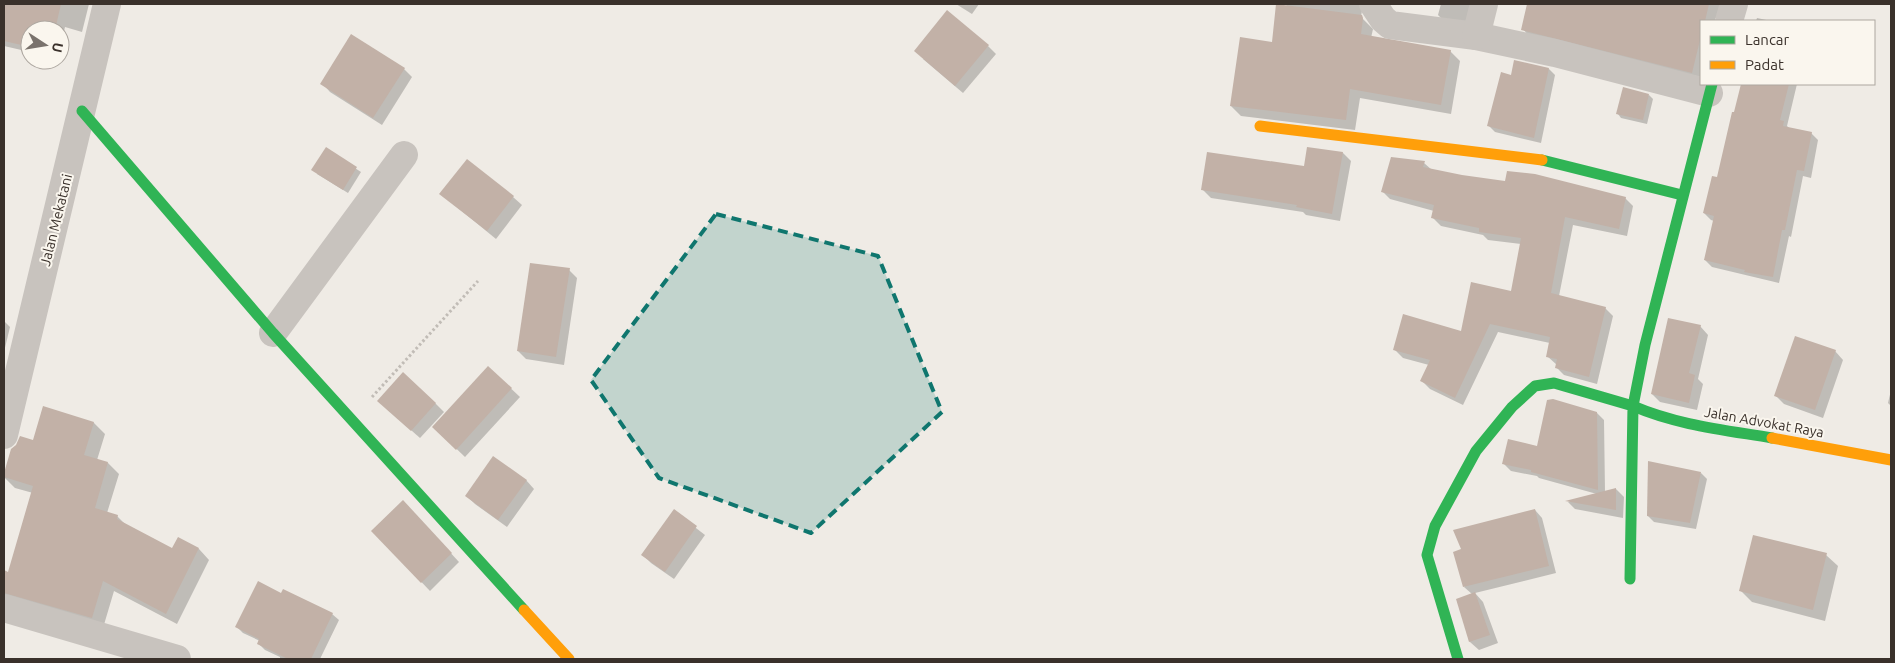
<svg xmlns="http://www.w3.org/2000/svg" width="1895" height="663" font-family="Ubuntu,sans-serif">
  <rect width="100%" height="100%" fill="#efebe5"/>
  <g fill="#0003">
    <path d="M4 4H89L82 32 65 27 60 49V30H30V52L4 46Z"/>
    <path d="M956 4H979L972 14Z"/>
    <path d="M1287 4H1363L1361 17 1373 29 1371 38 1450 51 1460 61 1451 114 1360 98 1355 130 1241 116 1231 106 1273 44Z"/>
    <path d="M1441 4H1479L1472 26 1446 23 1438 15Z"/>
    <path d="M1529 4H1728L1723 20 1715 18V21H1701V77L1531 38 1523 29Z"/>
    <path d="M1757 18 1771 21H1756Z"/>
    <path d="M988 46 996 54 963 93 923 59Z"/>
    <path d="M404 69 412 77 382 125 330 92 322 83Z"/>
    <path d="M1549 69 1555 75 1541 143 1495 132 1489 126 1512 76Z"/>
    <path d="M1742 84H1797L1787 126 1790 129 1811 133 1818 140 1811 178 1803 176 1791 237 1789 236 1779 283 1712 267 1705 260 1714 221 1711 220 1704 213 1718 179Z"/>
    <path d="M1649 95 1653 99 1647 124 1621 118 1618 114Z"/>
    <path d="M326 149 361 172 348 193 317 174Z"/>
    <path d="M1343 153 1351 161 1340 221 1306 215 1303 212 1211 198 1203 190 1305 168Z"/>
    <path d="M1392 159 1424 163 1432 170 1462 177 1625 198 1633 206 1627 236 1573 225 1559 296 1605 308 1613 316 1597 384 1564 375 1556 367 1557 365 1547 356 1550 343 1498 332 1463 405 1430 389 1422 381 1429 365 1403 358 1395 350 1461 332 1512 292 1521 244 1488 240 1483 235 1441 226 1433 218 1434 211 1390 199 1382 191Z"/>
    <path d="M441 194 513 197 522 205 496 239Z"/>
    <path d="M569 270 577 278 564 365 526 359 518 351Z"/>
    <path d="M4 321 10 327 4 352Z"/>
    <path d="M1700 326 1708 335 1698 379 1703 384 1697 410 1660 402 1652 394Z"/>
    <path d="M1835 351 1843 360 1823 418 1784 404 1775 395Z"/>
    <path d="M489 368 520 397 465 457 442 435Z"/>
    <path d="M1891 390V406L1888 403Z"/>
    <path d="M435 403 444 412 420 438 387 409Z"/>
    <path d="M43 408 94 423 105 434 97 460 108 463 119 474 107 513 117 516 127 526 173 550 178 539 199 549 209 560 177 624 114 591 103 628 4 604V572L9 573 33 493 15 488 4 477 12 449 34 441Z"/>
    <path d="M1597 413 1604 420 1605 492 1616 489 1624 497 1623 518 1575 509 1568 502 1597 494 1539 478 1537 476 1511 471 1504 464 1538 447Z"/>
    <path d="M1701 473 1707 479 1696 529 1654 522 1648 516Z"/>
    <path d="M526 480 534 489 507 527 475 504 467 496Z"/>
    <path d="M411 510 459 562 430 591 373 531Z"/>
    <path d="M1535 510 1542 518 1556 573 1475 593 1483 602 1498 643 1479 650 1470 642 1458 600 1472 594 1464 587Z"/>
    <path d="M674 511 705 535 674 579 651 563 643 555Z"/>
    <path d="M1826 555 1838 566 1825 621 1752 602 1740 590Z"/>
    <path d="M282 595 332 614 339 620 320 659H280V657L265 650 259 644 260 641 243 633 237 627Z"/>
  </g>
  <g fill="#c2b1a7">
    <path d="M4 4H61L55 30H30V47L4 41Z"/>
    <path d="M1276 4 1362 15 1363 18 1361 34 1451 50 1441 105 1350 89 1346 120 1230 106 1240 37 1272 42Z"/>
    <path d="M1527 4H1709L1705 21H1701V36L1692 73 1521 30Z"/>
    <path d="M947 10 989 45 955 86 914 51Z"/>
    <path d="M351 34 405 68 373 118 320 84Z"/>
    <path d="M1514 60 1549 68 1534 138 1487 126 1501 72 1511 75Z"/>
    <path d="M1741 84H1789L1780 120 1784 121 1783 126 1812 132 1804 171 1797 170 1785 230H1782L1773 277 1744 272 1745 270 1704 260 1714 216 1703 213 1712 176 1717 177 1732 112H1734Z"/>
    <path d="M1623 87 1649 94 1643 120 1616 114Z"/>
    <path d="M326 147 357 167 343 190 311 170Z"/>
    <path d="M1307 147 1343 152 1332 214 1296 207 1297 205 1201 190 1207 152 1304 166Z"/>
    <path d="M1391 157 1425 161 1423 167 1462 175 1505 181 1507 171 1535 174 1626 197 1619 229 1565 217 1551 293 1606 307 1589 377 1555 368 1557 359 1546 357 1550 337 1490 324 1455 398 1420 381 1430 360 1393 350 1403 314 1461 331 1471 282 1511 291 1521 238 1479 232V228L1431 218 1434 205 1381 192Z"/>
    <path d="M467 159 514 196 487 231 439 194Z"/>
    <path d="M530 263 570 268 556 357 517 351Z"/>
    <path d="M1668 318 1701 325 1689 373 1695 375 1689 403 1651 394Z"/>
    <path d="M1795 336 1836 350 1815 410 1774 396Z"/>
    <path d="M488 366 512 388 456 450 432 427Z"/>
    <path d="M403 372 436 403 411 431 377 401Z"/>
    <path d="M1553 399 1597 412 1598 490 1531 472V470L1502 464 1508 439 1537 446 1547 400Z"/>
    <path d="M43 406 94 422 84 455 108 462 95 508 118 515 117 519 172 548 178 537 199 548 166 614 103 581 92 618 4 593V570L8 572 33 486 4 477V473L11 449 16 445 20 436 33 440Z"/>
    <path d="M493 456 527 480 498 520 465 496Z"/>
    <path d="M1648 461 1701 472 1690 523 1647 516Z"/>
    <path d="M1616 488V510L1565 501Z"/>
    <path d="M403 500 452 553 421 583 371 531Z"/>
    <path d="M674 509 697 526 665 572 641 555Z"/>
    <path d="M1535 509 1549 566 1463 587 1453 552 1461 549 1453 530Z"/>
    <path d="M1753 535 1827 553 1813 610 1739 591Z"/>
    <path d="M258 581 281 593 283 589 333 613 311 659H288L257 644 259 639 235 627Z"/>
    <path d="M1475 592 1490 635 1469 642 1456 599Z"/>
  </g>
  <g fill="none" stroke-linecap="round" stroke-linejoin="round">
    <path stroke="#c1bcb6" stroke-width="3" stroke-dasharray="2.5 2.5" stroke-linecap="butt" d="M372 397 478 281"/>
    <g stroke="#c8c3be" stroke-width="28">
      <path d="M1373 4 1383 19 1390 25 1476 36 1555 53 1709 93"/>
      <path d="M1729 21 1734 4"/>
      <path d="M1476 36 1484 4"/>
      <path d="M273 333 404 155"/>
      <path d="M4 435 107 4"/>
      <path d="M4 608 177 659"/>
    </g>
    <g stroke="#30b455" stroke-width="11">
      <path d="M1712 84 1645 345 1633 406C1677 425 1725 430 1772 438"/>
      <path d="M82 111 273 333 524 610"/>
      <path d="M1542 160 1682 195"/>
      <path d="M1458 659 1427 555 1435 526 1476 451 1512 407 1535 386 1554 383 1633 406 1630 579"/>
    </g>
    <g stroke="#ff9f0a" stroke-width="11">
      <path d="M1260 126 1542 160"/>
      <path d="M1772 438 1891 460"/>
      <path d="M524 610 569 659"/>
    </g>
  </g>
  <path fill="#0f766e" fill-opacity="0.2" stroke="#0f766e" stroke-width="4" stroke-dasharray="10 6" stroke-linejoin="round" d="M716 214 878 256 942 412 811 533 659 478 591 380Z"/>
  <g text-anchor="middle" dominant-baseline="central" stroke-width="4" stroke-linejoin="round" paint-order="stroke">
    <g font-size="14" fill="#3a312b" stroke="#faf6ee">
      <text transform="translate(56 220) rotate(-76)">Jalan Mekatani</text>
      <text transform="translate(1764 422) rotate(10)">Jalan Advokat Raya</text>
    </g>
  </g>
  <rect width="1895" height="663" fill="none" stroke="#3a312b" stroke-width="10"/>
  <rect x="1700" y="20" width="175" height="65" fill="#faf6ee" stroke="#ada7a0"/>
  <rect x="1710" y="36" width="25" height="8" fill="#30b455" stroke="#ada7a0"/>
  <text x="1745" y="45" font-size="15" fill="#3a312b">Lancar</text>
  <rect x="1710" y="61" width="25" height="8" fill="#ff9f0a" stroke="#ada7a0"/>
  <text x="1745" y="70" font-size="15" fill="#3a312b">Padat</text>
  <g transform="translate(45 45) rotate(102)"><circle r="24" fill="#faf6ee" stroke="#ada7a0"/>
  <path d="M0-4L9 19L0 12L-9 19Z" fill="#79726c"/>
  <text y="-8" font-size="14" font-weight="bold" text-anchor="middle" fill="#3a312b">U</text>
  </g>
</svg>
